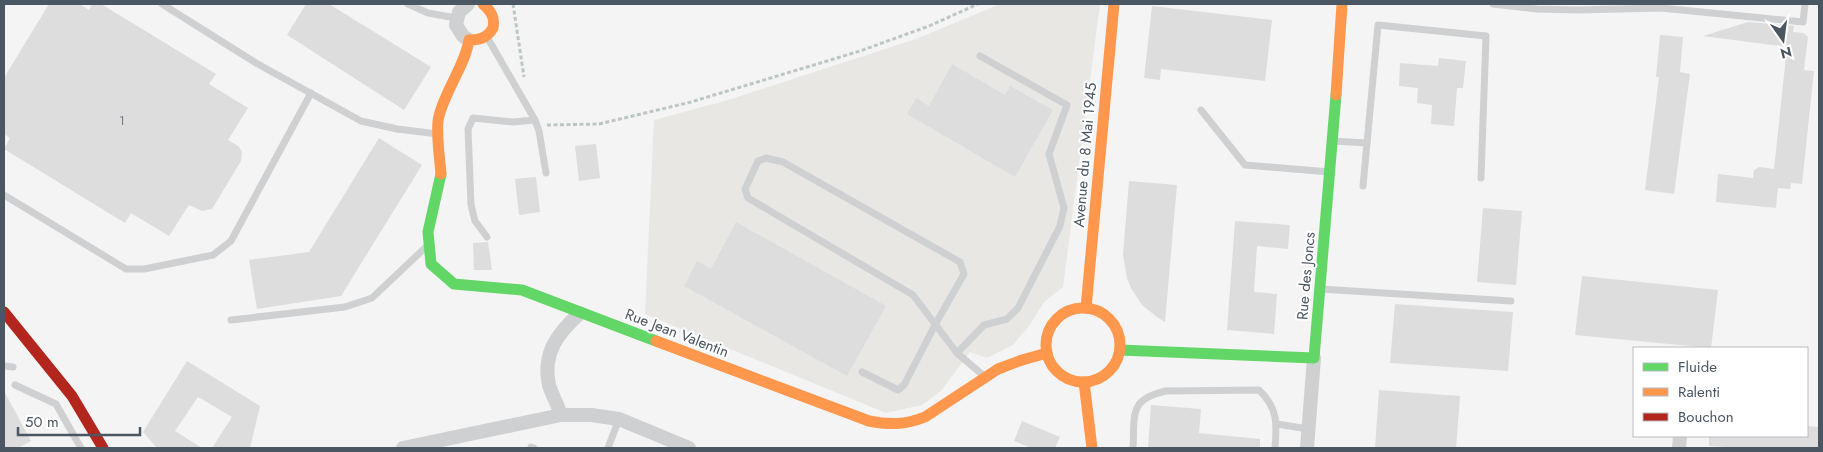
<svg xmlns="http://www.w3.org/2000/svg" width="1823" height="452" font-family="Jost,sans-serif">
  <rect width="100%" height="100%" fill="#f4f4f4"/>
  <path fill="#e8e7e3" d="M1000 4H1100L1063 287 1044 302 1029 326 1013 345 987 358 970 352 941 391 922 405 886 413 645 314 654 120 728 100 916 39Z"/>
  <g fill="#ddddde">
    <path d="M49 4H79L89 10 92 4H101L216 74 209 84 248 108 228 140 238 146 242 151 241 161 212 209 202 211 189 205 169 236 131 213 125 223 4 149 10 138 4 134V78Z"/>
    <path d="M306 4H329L431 67 404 110 287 35Z"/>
    <path d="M1152 6 1272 20 1265 81 1161 69 1160 80 1144 78Z"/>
    <path d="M1748 22 1794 26 1793 32 1804 33 1808 37 1804 70 1814 71 1802 184 1791 183 1790 189 1778 188 1776 208 1716 202 1718 174 1753 178 1754 170 1759 167 1774 169 1787 47 1703 36Z"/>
    <path d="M1660 35 1683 37 1680 72 1690 74 1674 194 1645 190 1659 77H1656Z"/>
    <path d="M1439 58 1466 61 1463 88H1457L1454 126 1431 124 1432 105 1417 103 1418 88 1399 86 1400 63 1438 66Z"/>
    <path d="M952 64 1005 95 1010 86 1053 110 1015 177 907 114 916 98 929 106Z"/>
    <path d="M379 138 422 165 341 296 257 309 249 260 309 252Z"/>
    <path d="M596 144 600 178 579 181 575 146Z"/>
    <path d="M536 177 540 212 519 215 515 179Z"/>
    <path d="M1129 181 1177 185 1165 322 1157 317 1142 305 1131 288 1127 278 1123 255Z"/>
    <path d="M1483 208 1522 211 1516 285 1477 282Z"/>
    <path d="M1235 221 1290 225 1288 249 1257 246 1254 292 1277 294 1274 334 1227 330Z"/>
    <path d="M736 222 886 306 847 376 684 286 697 261 711 269Z"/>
    <path d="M488 242 492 270H474L473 243Z"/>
    <path d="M1582 276 1718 290 1711 348 1575 335Z"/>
    <path d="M1395 304 1513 312 1508 371 1390 363Z"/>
    <path d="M187 361 260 406 250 448H212L232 417 198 397 175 431 202 448H157L143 432Z"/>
    <path d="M1379 390 1460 396 1456 448H1375Z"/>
    <path d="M4 391 31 441 18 448H4Z"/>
    <path d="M1151 405 1201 409 1199 433 1260 439V448H1148Z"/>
    <path d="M1022 421 1060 437 1055 448H1031L1014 441Z"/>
    <path d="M1807 426 1819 427V448H1742L1709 446V436H1807Z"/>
  </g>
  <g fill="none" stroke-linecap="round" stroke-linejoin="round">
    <g stroke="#bcc7c4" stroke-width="3" stroke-dasharray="4 2.5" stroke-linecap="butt">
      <path d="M513 4 524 77"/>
      <path d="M547 125 599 124 691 102 860 51 929 26 978 4"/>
    </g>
    <g stroke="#ced0d2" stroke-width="7">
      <path d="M162 4 256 63 361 121 397 129 438 134"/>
      <path d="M408 4 428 13 456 18"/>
      <path d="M1493 4 1537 9 1577 10 1661 8 1803 22 1805 4"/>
      <path d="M487 37 535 120 539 131 546 173"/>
      <path d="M980 56 1067 105 1049 154 1064 208 1060 226 1018 308 1007 319 984 325 957 353 984 376"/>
      <path d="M1201 110 1245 165 1330 172"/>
      <path d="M1333 141 1367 143 1378 25 1486 36 1481 178"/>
      <path d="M1363 186 1367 143"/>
      <path d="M4 195 126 269H144L213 255 231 241 311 93"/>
      <path d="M487 237 475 221 471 205 468 129 473 118 513 122 535 120"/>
      <path d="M1320 289 1511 301"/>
      <path d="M231 320 345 307 372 298 427 246"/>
      <path d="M4 366 13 367"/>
      <path d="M862 372 898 390 904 385 936 323 964 274 960 262 783 162 766 158 758 161 745 189 748 198 913 295 957 353"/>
      <path d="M15 385 56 404 81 448"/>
      <path d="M1277 424 1308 429"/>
      <path d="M531 447 534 448"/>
      <path d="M608 448 619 419"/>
      <path d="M1133 448C1135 416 1128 399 1166 391L1259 390C1278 408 1277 424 1275 448"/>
    </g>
    <g stroke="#ced0d2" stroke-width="14">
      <path d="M468 4 459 12 456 25 463 36 469 40"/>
      <path d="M561 415C558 405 552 395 549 385 542 353 558 333 580 313"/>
      <path d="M403 448 561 415H591L619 419 689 448"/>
      <path d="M1307 448 1314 358"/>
      <path d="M1679 448 1680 436"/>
    </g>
    <g stroke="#63d668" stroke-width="11">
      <path d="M441 174 428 232 431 264 454 284 522 290 656 341"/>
      <path d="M1120 350 1314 358 1336 95"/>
    </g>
    <g stroke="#ff974d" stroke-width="11">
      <path d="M1336 95 1342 4"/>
      <path d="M441 174C440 160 435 128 439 116 445 91 466 63 469 40 480 40 487 38 493 28 495 17 491 11 483 4"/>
      <circle cx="1083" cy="345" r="37"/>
      <path d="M1086 308 1114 4"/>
      <path d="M656 341 869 421C889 425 905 425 925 417L998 369 1022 360 1047 353"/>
      <path d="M1084 382 1092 448"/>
    </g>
    <path stroke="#b3261e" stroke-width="11" d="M4 312 72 396 103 448"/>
  </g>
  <g text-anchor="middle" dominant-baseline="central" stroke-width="4" stroke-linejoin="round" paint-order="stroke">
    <g font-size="12" fill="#707881">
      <text x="122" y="121">1</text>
    </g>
    <g font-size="15" fill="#4a5661" stroke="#fff">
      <text transform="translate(1085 155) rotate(-85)">Avenue du 8 Mai 1945</text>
      <text transform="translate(1306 276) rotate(-85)">Rue des Joncs</text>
      <text transform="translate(677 333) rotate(21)">Rue Jean Valentin</text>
    </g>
  </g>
  <rect width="1823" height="452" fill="none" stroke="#4a5661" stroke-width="10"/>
  <rect x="1633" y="347" width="175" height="90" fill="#ffffff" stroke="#b7bbc0"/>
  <rect x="1643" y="363" width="25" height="8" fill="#63d668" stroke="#b7bbc0"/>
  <text x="1678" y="372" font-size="15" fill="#4a5661">Fluide</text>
  <rect x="1643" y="388" width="25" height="8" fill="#ff974d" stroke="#b7bbc0"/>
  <text x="1678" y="397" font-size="15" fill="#4a5661">Ralenti</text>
  <rect x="1643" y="413" width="25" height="8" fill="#b3261e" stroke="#b7bbc0"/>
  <text x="1678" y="422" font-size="15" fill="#4a5661">Bouchon</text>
  <g transform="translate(1783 40) rotate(166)" stroke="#ffffff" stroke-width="4" paint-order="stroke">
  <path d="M0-4L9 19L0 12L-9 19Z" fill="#4a5661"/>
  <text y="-8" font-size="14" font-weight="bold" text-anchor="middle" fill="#4a5661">N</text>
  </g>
  <path d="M18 427v8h122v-8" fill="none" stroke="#4a5661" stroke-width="2.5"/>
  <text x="25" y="427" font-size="15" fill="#4a5661" stroke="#ffffff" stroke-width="4" paint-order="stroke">50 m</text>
</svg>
